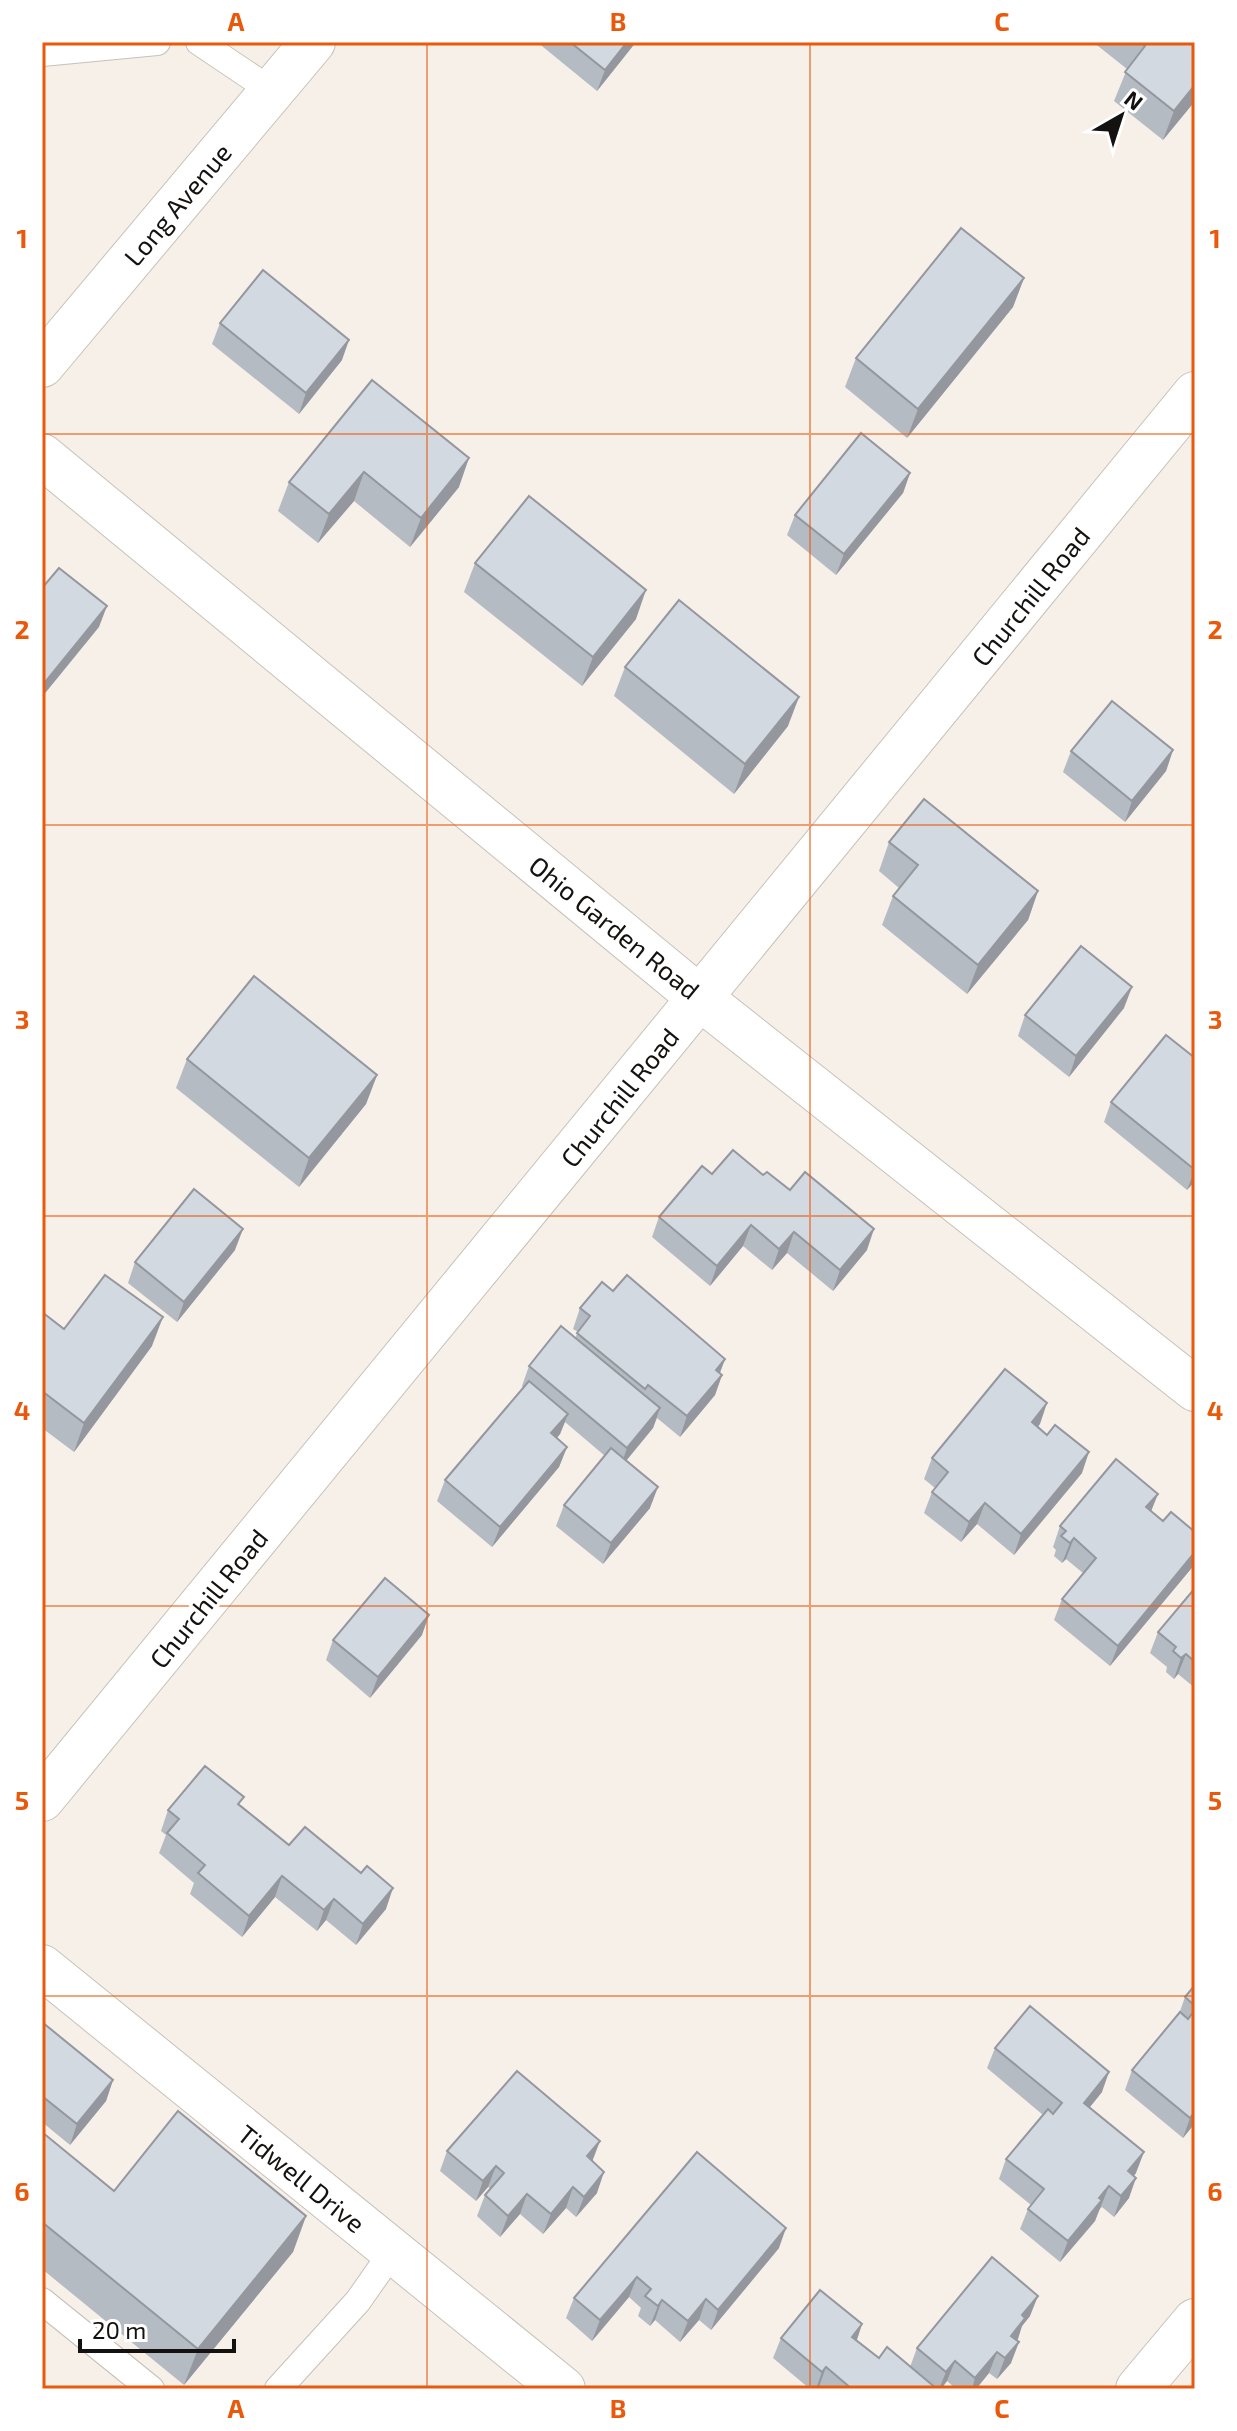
<svg xmlns="http://www.w3.org/2000/svg" width="1237" height="2431" font-family="'Exo 2',sans-serif">
  <rect width="100%" height="100%" fill="#f6f0e8"/>
  <g fill="none" stroke-linecap="round" stroke-linejoin="round">
    <defs>
      <g id="lane">
        <path d="M199 42 272 91"/>
        <path d="M42 53 157 42"/>
        <path d="M42 2301 151 2389"/>
        <path d="M278 2389 358 2301 393 2251"/>
      </g>
      <g id="street">
        <path d="M42 1799 1195 394"/>
        <path d="M42 1967 563 2389"/>
        <path d="M1138 2389 1195 2321"/>
      </g>
      <g id="secondary">
        <path d="M42 365 313 42"/>
        <path d="M42 456 700 998 1195 1389"/>
      </g>
    </defs>
    <use href="#lane" stroke="#c8c1ba" stroke-width="28"/>
    <use href="#street" stroke="#c8c1ba" stroke-width="46"/>
    <use href="#secondary" stroke="#c8c1ba" stroke-width="46"/>
    <use href="#lane" stroke="#fff" stroke-width="26"/>
    <use href="#street" stroke="#fff" stroke-width="44"/>
    <use href="#secondary" stroke="#fff" stroke-width="44"/>
  </g>
  <g fill="#b5bbc2">
    <path d="M537 42H636L597 91Z"/>
    <path d="M1093 42H1195V101L1163 140 1114 101 1127 69Z"/>
    <path d="M1024 278 1013 307 907 438 845 387 856 358Z"/>
    <path d="M220 323 342 360 299 414 212 344Z"/>
    <path d="M372 380 459 487 410 547 354 501 318 543 278 511 289 482Z"/>
    <path d="M910 473 903 493 836 575 787 535 795 515Z"/>
    <path d="M475 563 636 619 582 686 464 592Z"/>
    <path d="M625 667 788 726 734 794 614 696Z"/>
    <path d="M1173 750 1166 771 1125 822 1063 772 1071 751Z"/>
    <path d="M889 842 1038 891 1028 920 967 994 882 925 893 896 899 888 879 871Z"/>
    <path d="M1124 1008 1069 1077 1018 1036 1025 1015Z"/>
    <path d="M1195 1058V1181L1187 1190 1104 1122 1111 1102Z"/>
    <path d="M187 1059 377 1075 366 1104 299 1187 176 1088Z"/>
    <path d="M712 1174 763 1175 867 1250 833 1291 787 1253 772 1270 743 1246 710 1286 652 1237 659 1217Z"/>
    <path d="M235 1250 177 1322 128 1283 135 1262Z"/>
    <path d="M613 1291 725 1359 720 1373 722 1375 715 1395 680 1437 657 1418 653 1428 626 1461 650 1508 603 1564 556 1526 564 1505 605 1456 565 1422 560 1434 557 1438 567 1447 559 1467 492 1547 437 1501 445 1480 523 1388 522 1386 529 1366 575 1338 578 1332 573 1329 580 1308Z"/>
    <path d="M42 1312 64 1329 152 1346 74 1452 42 1428Z"/>
    <path d="M1040 1424 1038 1426 1082 1473 1014 1555 977 1524 961 1542 924 1513 932 1492 935 1488 924 1479 932 1458Z"/>
    <path d="M1151 1511 1163 1521 1195 1532V1564L1110 1666 1054 1620 1062 1599 1083 1573 1066 1559 1062 1563 1054 1556 1056 1550 1053 1547 1060 1526Z"/>
    <path d="M1195 1588V1688L1178 1674 1174 1679 1166 1672 1167 1667 1150 1653 1158 1632Z"/>
    <path d="M422 1635 370 1698 326 1660 333 1640Z"/>
    <path d="M241 1805 289 1845 386 1909 356 1945 326 1920 317 1931 275 1897 242 1937 190 1894 194 1883 159 1853 166 1835 161 1831 168 1810Z"/>
    <path d="M1195 1985V2123L1183 2138 1125 2090 1132 2070 1179 2014 1185 1997Z"/>
    <path d="M42 2022 113 2080 106 2101 70 2145 42 2122Z"/>
    <path d="M995 2048 1102 2092 1090 2107 1136 2173 1134 2176 1129 2198 1114 2217 1102 2207 1098 2211 1095 2221 1060 2262 1020 2229 1028 2209 1031 2205 999 2179 1006 2159 1043 2115 987 2068Z"/>
    <path d="M42 2132 114 2191 306 2216 293 2252 184 2385 42 2269Z"/>
    <path d="M447 2151 592 2162 597 2193 576 2217 566 2208 543 2234 520 2214 500 2237 477 2216 485 2195 491 2189 488 2187 476 2201 440 2171Z"/>
    <path d="M697 2152 779 2248 711 2330 699 2320 680 2342 655 2320 650 2326 638 2316 641 2308 629 2297 592 2341 566 2318 574 2298Z"/>
    <path d="M1030 2316 1022 2326 1016 2341 1011 2363 997 2379 989 2373 976 2389H956L947 2381 941 2389H821L819 2387 817 2389H810L773 2358 781 2338 862 2324 857 2340 879 2358 910 2367 917 2348Z"/>
  </g>
  <g fill="#94989e">
    <path d="M627 42H636L597 91 605 70Z"/>
    <path d="M1195 85V101L1163 140 1174 111Z"/>
    <path d="M1024 278 1013 307 907 438 918 409Z"/>
    <path d="M349 340 342 360 299 414 306 393Z"/>
    <path d="M469 458 459 487 410 547 421 518Z"/>
    <path d="M364 472 354 501 318 543 329 514Z"/>
    <path d="M910 473 903 493 836 575 844 554Z"/>
    <path d="M646 590 636 619 582 686 593 657Z"/>
    <path d="M107 606 99 627 42 697V686Z"/>
    <path d="M799 697 788 726 734 794 745 764Z"/>
    <path d="M1173 750 1166 771 1125 822 1132 801Z"/>
    <path d="M1038 891 1028 920 967 994 978 965Z"/>
    <path d="M1132 987 1124 1008 1069 1077 1076 1056Z"/>
    <path d="M377 1075 366 1104 299 1187 309 1158Z"/>
    <path d="M1195 1169V1181L1187 1190Z"/>
    <path d="M751 1225 743 1246 710 1286 717 1266Z"/>
    <path d="M243 1229 235 1250 177 1322 184 1302Z"/>
    <path d="M874 1229 867 1250 833 1291 840 1270Z"/>
    <path d="M794 1232 787 1253 772 1270 779 1249Z"/>
    <path d="M163 1317 152 1346 74 1452 84 1423Z"/>
    <path d="M725 1359 717 1380 716 1370Z"/>
    <path d="M722 1375 715 1395 680 1437 687 1416Z"/>
    <path d="M1047 1403 1040 1424 1025 1442 1032 1422Z"/>
    <path d="M660 1408 653 1428 620 1468 627 1448Z"/>
    <path d="M568 1414 560 1434 544 1454 551 1433Z"/>
    <path d="M567 1447 559 1467 492 1547 500 1527Z"/>
    <path d="M1089 1452 1082 1473 1014 1555 1021 1534Z"/>
    <path d="M658 1487 650 1508 603 1564 611 1543Z"/>
    <path d="M1158 1494 1150 1514 1146 1507Z"/>
    <path d="M985 1503 977 1524 961 1542 969 1522Z"/>
    <path d="M1074 1538 1066 1559 1062 1563 1070 1543Z"/>
    <path d="M1195 1552V1564L1110 1666 1118 1646Z"/>
    <path d="M429 1615 422 1635 370 1698 378 1677Z"/>
    <path d="M1186 1654 1178 1674 1174 1679 1181 1658Z"/>
    <path d="M282 1876 275 1897 242 1937 249 1916Z"/>
    <path d="M393 1888 386 1909 356 1945 363 1924Z"/>
    <path d="M334 1899 326 1920 317 1931 324 1910Z"/>
    <path d="M1109 2072 1102 2092 1077 2123 1084 2103Z"/>
    <path d="M113 2080 106 2101 70 2145 77 2124Z"/>
    <path d="M1195 2112V2123L1183 2138 1190 2118Z"/>
    <path d="M600 2141 592 2162 587 2156Z"/>
    <path d="M1144 2152 1136 2173 1121 2192 1128 2171Z"/>
    <path d="M496 2166 488 2187 476 2201 483 2181Z"/>
    <path d="M604 2172 597 2193 576 2217 584 2197Z"/>
    <path d="M1136 2178 1129 2198 1114 2217 1121 2196Z"/>
    <path d="M1109 2186 1095 2221 1060 2262 1068 2241Z"/>
    <path d="M573 2187 566 2208 543 2234 551 2214Z"/>
    <path d="M527 2194 520 2214 500 2237 508 2216Z"/>
    <path d="M306 2216 293 2252 184 2385 198 2349Z"/>
    <path d="M786 2228 779 2248 711 2330 718 2310Z"/>
    <path d="M637 2277 629 2297 592 2341 600 2320Z"/>
    <path d="M1038 2296 1030 2316 1022 2326 1018 2339 1003 2357 1011 2336 1022 2315Z"/>
    <path d="M706 2299 699 2320 680 2342 688 2321Z"/>
    <path d="M662 2300 655 2320 650 2326 658 2306Z"/>
    <path d="M862 2324 855 2345 852 2337Z"/>
    <path d="M1019 2342 1011 2363 997 2379 1005 2358Z"/>
    <path d="M997 2352 989 2373 976 2389H972L975 2378Z"/>
    <path d="M955 2361 947 2381 941 2389H939L946 2372Z"/>
    <path d="M826 2367 819 2387 816 2389 822 2372Z"/>
  </g>
  <g fill="#d3d9e1" stroke="#94989e" stroke-width="2">
    <path d="M570 42H627L605 70Z"/>
    <path d="M1140 42H1195V85L1174 111 1125 72 1145 46Z"/>
    <path d="M961 228 1024 278 918 409 856 358Z"/>
    <path d="M263 270 349 340 306 393 220 323Z"/>
    <path d="M372 380 469 458 421 518 364 472 329 514 289 482Z"/>
    <path d="M861 433 910 473 844 554 795 515Z"/>
    <path d="M529 496 646 590 593 657 475 563Z"/>
    <path d="M59 568 107 606 42 686V588Z"/>
    <path d="M679 600 799 697 745 764 625 667Z"/>
    <path d="M1112 701 1173 750 1132 801 1071 751Z"/>
    <path d="M924 799 1038 891 978 965 893 896 918 865 889 842Z"/>
    <path d="M1081 946 1132 987 1076 1056 1025 1015Z"/>
    <path d="M254 976 377 1075 309 1158 187 1059Z"/>
    <path d="M1166 1035 1195 1058V1170L1111 1102Z"/>
    <path d="M733 1150 763 1175 767 1172 790 1190 805 1172 874 1229 840 1270 794 1232 779 1249 751 1225 717 1266 659 1217 702 1166 712 1174Z"/>
    <path d="M194 1189 243 1229 184 1302 135 1262Z"/>
    <path d="M105 1275 163 1317 84 1423 42 1391V1312L64 1329Z"/>
    <path d="M627 1275 725 1359 716 1370 722 1375 687 1416 648 1385 645 1389 577 1333 590 1316 580 1308 602 1282 613 1291Z"/>
    <path d="M561 1326 660 1408 627 1448 529 1366Z"/>
    <path d="M1005 1369 1047 1403 1032 1422 1047 1435 1055 1425 1089 1452 1021 1534 985 1503 969 1522 932 1492 948 1472 932 1458Z"/>
    <path d="M529 1381 568 1414 551 1433 567 1447 500 1527 445 1480Z"/>
    <path d="M611 1448 658 1487 611 1543 564 1505Z"/>
    <path d="M1116 1459 1158 1494 1146 1507 1163 1521 1171 1512 1195 1532V1552L1118 1646 1062 1599 1096 1558 1074 1538 1070 1543 1061 1536 1066 1531 1060 1526Z"/>
    <path d="M385 1578 429 1615 378 1677 333 1640Z"/>
    <path d="M1195 1588V1662L1186 1654 1181 1658 1173 1651 1176 1647 1158 1632Z"/>
    <path d="M205 1766 244 1797 238 1804 289 1845 305 1827 361 1873 367 1866 393 1888 363 1924 334 1899 324 1910 282 1876 249 1916 198 1873 205 1865 167 1833 179 1819 168 1810Z"/>
    <path d="M1195 1985V2006L1185 1997Z"/>
    <path d="M1030 2006 1109 2072 1084 2103 1144 2152 1128 2171 1136 2178 1121 2196 1109 2186 1099 2198 1102 2200 1068 2241 1028 2209 1044 2189 1006 2159 1048 2109 1053 2114 1062 2103 995 2048Z"/>
    <path d="M1195 2010V2112L1190 2118 1132 2070 1180 2012 1188 2019Z"/>
    <path d="M42 2022 113 2080 77 2124 42 2096Z"/>
    <path d="M517 2071 600 2141 587 2156 604 2172 584 2197 573 2187 551 2214 527 2194 508 2216 485 2195 504 2173 496 2166 483 2181 447 2151Z"/>
    <path d="M178 2111 306 2216 198 2349 42 2222V2132L114 2191Z"/>
    <path d="M697 2152 786 2228 718 2310 706 2299 688 2321 662 2300 658 2306 645 2296 651 2289 637 2277 600 2320 574 2298Z"/>
    <path d="M992 2257 1038 2296 1022 2315 1025 2318 1011 2336 1019 2342 1005 2358 997 2352 975 2378 955 2361 946 2372 917 2348Z"/>
    <path d="M820 2290 862 2324 852 2337 879 2358 887 2347 937 2389H852L826 2367 822 2372 781 2338Z"/>
  </g>
  <path fill="none" stroke="#e8590c" stroke-width="2" stroke-opacity="0.55" d="M427 42V2389M810 42V2389M42 434H1195M42 825H1195M42 1216H1195M42 1606H1195M42 1996H1195"/>
  <g text-anchor="middle" dominant-baseline="central" stroke-width="7" stroke-linejoin="round" paint-order="stroke">
    <g font-size="26" fill="#141210" stroke="#fff">
      <text transform="translate(177 204) rotate(-50)">Long Avenue</text>
      <text transform="translate(1030 596) rotate(-51)">Churchill Road</text>
      <text transform="translate(615 927) rotate(39)">Ohio Garden Road</text>
      <text transform="translate(619 1097) rotate(-51)">Churchill Road</text>
      <text transform="translate(208 1598) rotate(-51)">Churchill Road</text>
      <text transform="translate(302 2178) rotate(39)">Tidwell Drive</text>
    </g>
  </g>
  <rect width="1237" height="2431" fill="none" stroke="#ffffff" stroke-width="88"/>
  <g transform="translate(1121 116) rotate(39)" stroke="#ffffff" stroke-width="6" paint-order="stroke">
  <path d="M0-6L14 30L0 20L-14 30Z" fill="#141210"/>
  <text y="-12" font-size="22" font-weight="bold" text-anchor="middle" fill="#141210">N</text>
  </g>
  <path d="M80 2339v12h154v-12" fill="none" stroke="#141210" stroke-width="4"/>
  <text x="92" y="2339" font-size="24" fill="#141210" stroke="#ffffff" stroke-width="6" paint-order="stroke">20 m</text>
  <rect x="44" y="44" width="1149" height="2343" fill="none" stroke="#e8590c" stroke-width="3"/>
  <g font-size="26" text-anchor="middle" font-weight="bold" fill="#e8590c">
    <text x="236" y="31">A</text>
    <text x="618" y="31">B</text>
    <text x="1002" y="31">C</text>
    <text x="22" y="248">1</text>
    <text x="1215" y="248">1</text>
    <text x="22" y="639">2</text>
    <text x="1215" y="639">2</text>
    <text x="22" y="1029">3</text>
    <text x="1215" y="1029">3</text>
    <text x="22" y="1420">4</text>
    <text x="1215" y="1420">4</text>
    <text x="22" y="1810">5</text>
    <text x="1215" y="1810">5</text>
    <text x="22" y="2201">6</text>
    <text x="1215" y="2201">6</text>
    <text x="236" y="2418">A</text>
    <text x="618" y="2418">B</text>
    <text x="1002" y="2418">C</text>
  </g>
</svg>
